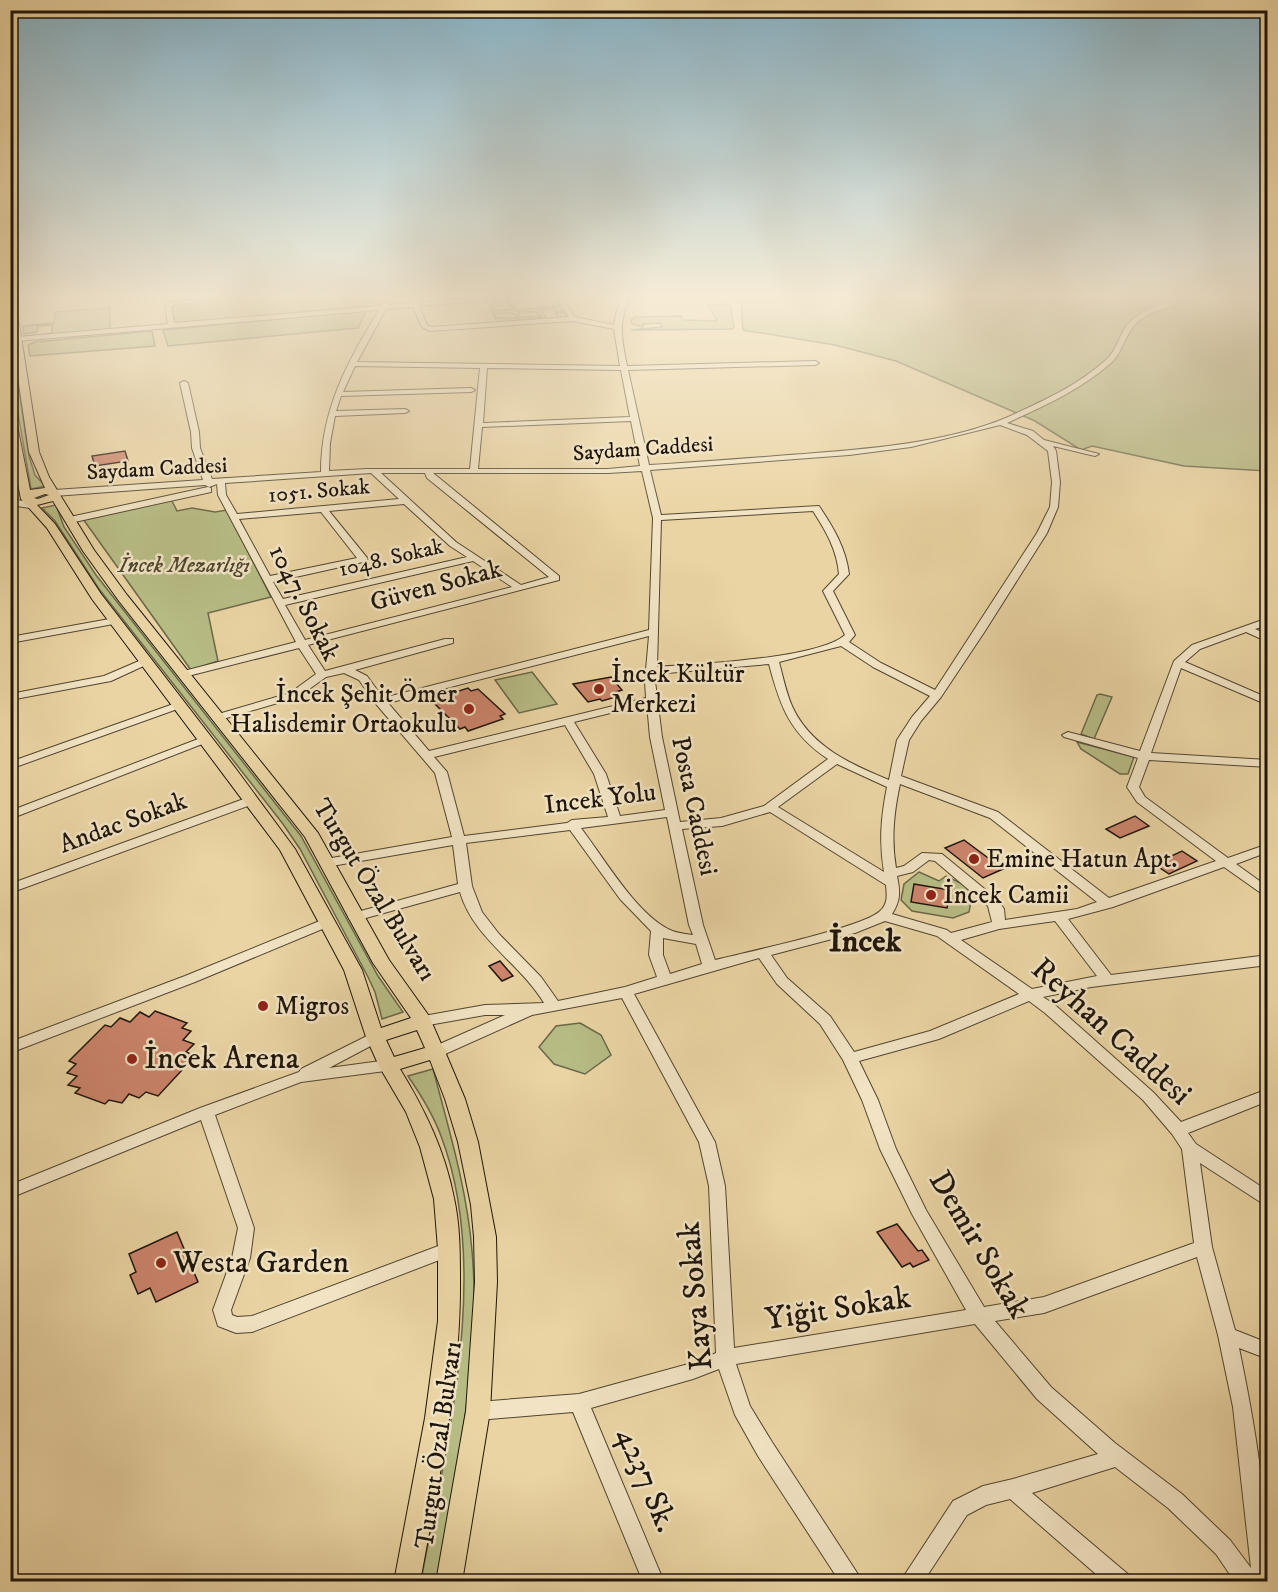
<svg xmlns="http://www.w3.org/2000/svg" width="1278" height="1592" font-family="'IM FELL DW Pica',serif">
  <rect width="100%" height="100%" fill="#ead4a3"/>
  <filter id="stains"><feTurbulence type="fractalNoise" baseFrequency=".00333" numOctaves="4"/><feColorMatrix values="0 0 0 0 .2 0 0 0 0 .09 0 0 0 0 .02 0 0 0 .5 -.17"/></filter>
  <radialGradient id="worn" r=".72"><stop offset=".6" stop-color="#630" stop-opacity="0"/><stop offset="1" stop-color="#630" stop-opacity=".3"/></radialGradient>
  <g fill="#b7bc85" stroke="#6a6848" stroke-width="1.5">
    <path d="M231 298H374L376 305 181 323 174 322 172 305 179 302Z"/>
    <path d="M741 298H1267V471L1184 466 1092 446 1081 450 1035 421 896 361 835 345 743 330Z"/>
    <path d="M501 299 504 305 492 306 495 311 512 309 507 302 508 299 515 310 560 306 564 311 556 312 553 308 541 310 547 319 559 318 556 313 565 312 567 317 544 320 536 312H518L520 317H539L541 320 522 322 513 313 495 314 497 318H516L518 322 498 324 486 300Z"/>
    <path d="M730 304 734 328 731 329 631 330 662 327 661 323 643 324V327L632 324 631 320 635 317 681 316 683 320 717 321 708 305Z"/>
    <path d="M110 308V330L36 336 52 333V325L38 326 37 332 24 334 23 326 54 323 55 312Z"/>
    <path d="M366 311 358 328 168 346 163 330Z"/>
    <path d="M152 331 155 346 30 356 28 345 35 342Z"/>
    <path d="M10 334 29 456 35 475 45 486 31 489 13 385Z"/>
    <path d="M171 499 177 511 192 508 215 512 227 510 271 597 208 613 218 661 191 670 83 519Z"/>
    <path d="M56 505 64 527 96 575 301 836 378 976 403 1012 382 1019 375 992 368 977 300 849 283 824 99 589 55 521 42 508Z"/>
    <path d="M532 672 557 704 519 713 495 680Z"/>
    <path d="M1100 694 1112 697 1094 739 1081 734 1097 695Z"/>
    <path d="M1077 742 1134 757 1128 774H1120L1081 749Z"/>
    <path d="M919 872 939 881 946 876 971 888 973 891 969 912 953 918 912 911 901 900 904 884Z"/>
    <path d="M580 1023 601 1035 611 1055 585 1074 554 1064 539 1047 556 1026Z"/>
    <path d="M433 1069C449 1130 467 1189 472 1251 482 1359 455 1476 437 1581H421C446 1446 492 1269 441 1136 433 1114 421 1095 408 1076Z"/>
  </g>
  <g fill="#cc846c" stroke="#1e150a" stroke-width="1.5">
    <path d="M125 451 128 461 95 466 92 456Z"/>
    <path d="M611 677 622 690 612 693 616 697 602 701 600 699 588 702 573 684Z"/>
    <path d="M468 688 471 691 478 689 505 714 500 716 503 719 468 731 465 727 460 729 434 703 440 701 437 698Z"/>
    <path d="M1135 816 1149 826 1120 838 1106 829Z"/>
    <path d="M964 840 1003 869 983 878 945 848Z"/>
    <path d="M1182 851 1197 861 1169 874 1154 864Z"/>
    <path d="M914 884 950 890 947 908 911 902Z"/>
    <path d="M500 961 513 976 502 981 489 966Z"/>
    <path d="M155 1011 187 1023 182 1028 191 1031 183 1040 194 1044 186 1052 195 1056 158 1096 146 1092 139 1098 129 1094 122 1103 109 1100 105 1104 75 1093 80 1088 68 1085 77 1076 67 1073 76 1064 69 1061 105 1025 111 1027 120 1018 130 1022 140 1012 149 1017Z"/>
    <path d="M897 1224 918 1251 922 1250 929 1260 913 1267 910 1263 902 1267 877 1232Z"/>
    <path d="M177 1232 198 1282 156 1302 150 1288 138 1294 130 1275 136 1272 129 1254Z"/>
  </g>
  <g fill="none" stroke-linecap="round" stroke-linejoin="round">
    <defs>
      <g id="minor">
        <path d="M205 298H221L171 306 174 323 381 306 386 301 389 303 388 305 412 303 410 298H416L418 303 474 298H496L493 300 419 306 427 325 431 327 569 317 556 298H562L575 317 614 325 616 314 622 298H628C619 329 621 335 627 366L815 361 819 363 815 365 628 370 649 465C700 462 751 458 803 454 868 449 948 443 1008 417 1043 401 1077 386 1106 360 1117 350 1119 336 1127 325 1138 311 1171 298 1188 298 1176 307 1152 310 1139 321 1125 332 1124 351 1111 363 1080 390 1044 406 1007 423L1033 431 1044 440 1099 454 1095 456 1053 446 1056 451 1060 482 1058 507 1047 533 985 631 941 697 921 721 909 740 901 776 998 812 1109 898 1216 861 1137 802 1127 787 1138 758 1064 737 1062 735 1068 732 1140 751 1174 661 1192 645 1268 618V625L1255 629 1268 635V642L1246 632 1200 649 1185 662 1268 698V705L1181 668 1151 753 1268 760V767L1149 760 1139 787 1145 797 1228 858 1268 844V852L1236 864 1268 887V898L1224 867 1113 907 1068 919 1111 975 1268 955V965L1091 987 1043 997 1055 1005 1153 1092 1181 1122 1268 1089V1101L1188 1133 1196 1144 1268 1191V1207L1200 1163 1212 1247 1235 1330 1268 1343V1359L1239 1348C1255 1425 1268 1503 1268 1582H1235L1216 1554 1168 1508 1115 1467 1032 1493 1129 1575 1132 1582H1105L1010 1499 986 1505 967 1515 923 1582H900L953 1501 983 1486 1013 1479 1098 1454 1037 1399 975 1324 736 1364 750 1406 772 1442 863 1582H840L758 1456 735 1415 719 1369 693 1379 591 1408 664 1582H643L573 1412 478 1420 471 1417 469 1411 471 1405 478 1402 579 1394 692 1363 716 1353 709 1186 699 1142 622 998 532 1015 443 1055 438 1056 433 1055 431 1051 433 1047 505 1015H485L423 1026 418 1025 416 1021 418 1017 485 1005 544 1003C520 963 473 938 460 892L355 921 350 920 348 917 350 914 458 884 453 845 326 867 320 863 326 859 452 837 435 773 376 704 359 680 344 673 326 677 298 697 223 719H215L213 717 215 715 290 693 316 674 299 648 184 677 180 676 179 674 180 672 296 642 218 495 217 484 209 487 205 485 54 496 50 493 54 490 203 480 192 448 191 432 180 383 184 381 188 383 199 432 200 448 212 479 321 472C321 410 347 362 379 310L17 341 14 339 17 337 168 324 165 305 167 303ZM413 307 422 327 430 331 573 321 614 329 620 366 357 362 386 309ZM355 366 480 368 470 469H367L329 471 330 443 335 416 405 413 409 411 405 409 336 411 341 396 471 392 475 390 471 388 343 392ZM487 368 621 370 630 417 483 423ZM631 421 640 466 608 469H478L482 427ZM1000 425 1027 435 1048 451 1052 482 1050 507 1037 533 935 690 881 663 849 642 855 635 833 591 849 574C846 548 833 527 819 506L661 515 650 470 849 455 911 447ZM642 471 653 518 649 630 383 698 367 676 355 670 453 643V639H445L325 671 308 645 559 580V576L433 473H608ZM371 473 399 499 237 514 226 495 225 483ZM381 473H425L427 478 549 577 521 585 456 542ZM404 504 450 546 467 557 283 599 273 582 363 562 368 559 329 511ZM813 511C826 531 837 550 839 574L823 591 845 635C818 659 697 664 657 667L661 520ZM321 512 357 558 270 576 239 519ZM473 561 512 587 305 640 285 605ZM649 636 645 681 646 698 429 751 388 703ZM841 646 873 667 930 696 912 717 897 740 889 780C850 764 810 746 792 706 786 692 783 677 779 662ZM769 664C780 706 790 734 828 759L764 806 721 818 680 822 662 737 655 681 656 674ZM647 704 650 737 665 810 620 816 606 774 574 722ZM565 725 594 774 608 817 572 820 567 823 464 836 447 772 434 757ZM837 764 887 787C881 817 879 842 884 872L778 807ZM900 784 990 818 1097 902 1077 909 1005 920 1004 909 998 900 942 854 922 853 904 866 896 868C891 838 894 812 900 784ZM770 812 886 885C887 895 888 904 880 911 865 927 743 953 715 960L703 925 682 829 722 826ZM667 817 689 925 693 935C685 934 677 933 670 930 636 914 604 858 581 828ZM570 830 620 899 651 931 649 955 657 977 625 987 558 1001 541 977 499 934 482 912 472 886 466 843ZM929 860 935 861 988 906 992 922 951 933 947 930 892 914C901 900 900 891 897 876L913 872ZM885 921 937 936 1019 994 930 1031 854 1052 830 1016 787 978 771 955 855 933ZM1055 921 1097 976 1032 989 961 940 999 929ZM663 938 696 944 702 964 670 974 663 955ZM759 958 777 984 820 1024 843 1060 862 1100 880 1149 912 1214 966 1310 734 1348 725 1186 715 1142 634 994ZM1029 1001 1045 1013 1143 1100 1172 1134 1182 1149 1194 1243 1044 1297 984 1307 926 1210 896 1149 878 1100 859 1061 939 1039ZM1197 1257 1218 1335 1233 1407 1251 1568 1230 1540 1182 1494 1115 1443 1051 1387 995 1321 1044 1313Z"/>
        <path d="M208 487 211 488V492L70 523 66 520 70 517Z"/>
        <path d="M10 499 30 502 34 505 30 508 10 505Z"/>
        <path d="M115 618 120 621 119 623 10 643V637Z"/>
        <path d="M146 658 150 659 151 661 150 663 111 681 10 700V694L104 676Z"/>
        <path d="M179 702 184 705 183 707 10 769V762Z"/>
        <path d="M206 736 210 737 212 739 210 741 10 819V811Z"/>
        <path d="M252 796 256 797 258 800 256 803 10 893V884Z"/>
        <path d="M327 918 332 919 334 922 332 925 195 982 10 1053V1042L185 976Z"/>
        <path d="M375 1032 380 1033 382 1037 380 1041 329 1068 388 1060 393 1062 396 1066 393 1070 301 1082 215 1115 254 1228 250 1258 231 1310 232 1315 237 1317 252 1316 449 1242 455 1244 458 1249 455 1254 252 1332 236 1333 218 1326 213 1310 232 1258 238 1228 201 1120 10 1198V1185L200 1108 299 1072 301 1069Z"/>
      </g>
      <path id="major" d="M10 298H15L39 452 49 477 94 550 127 595 318 833 389 960 429 1016 442 1046 447 1051 446 1054 465 1099 478 1142 496 1237 497 1282 490 1411 462 1582H436L466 1411 475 1282 474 1237 471 1205 458 1142 445 1099 430 1060 400 1069C425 1110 445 1151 454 1198 460 1225 460 1253 460 1280 461 1381 438 1482 420 1582H394L425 1418 438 1321V1249L434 1199 420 1147 406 1112 379 1066 366 1037 344 970 280 850 92 599 47 528 21 499 10 444V412L15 415 30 490 45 488 29 452 10 322ZM45 494 49 495 38 499 34 498ZM53 501 83 551 119 601 305 837 373 963 411 1018 381 1028 362 970 295 849 236 769 101 594 55 524 37 505ZM417 1030 425 1048 394 1057 386 1040Z"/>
    </defs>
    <use href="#minor" stroke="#514530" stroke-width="2"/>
    <use href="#major" stroke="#1e150a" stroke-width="2"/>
    <use href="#minor" fill="#f1e3c3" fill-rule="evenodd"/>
    <use href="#major" fill="#ead4a3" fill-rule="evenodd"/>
  </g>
  <linearGradient id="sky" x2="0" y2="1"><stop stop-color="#88b6cc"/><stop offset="0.57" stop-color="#f6ecd6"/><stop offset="1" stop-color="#f6ecd6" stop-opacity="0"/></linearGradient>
  <rect width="1278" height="521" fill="url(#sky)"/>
  <g fill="#8f2418" stroke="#f1e3c3" stroke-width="2">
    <circle cx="599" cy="689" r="6"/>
    <circle cx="469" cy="709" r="6"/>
    <circle cx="974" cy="859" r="6"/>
    <circle cx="931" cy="895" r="6"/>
    <circle cx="263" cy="1006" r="6"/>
    <circle cx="132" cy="1059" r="6"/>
    <circle cx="161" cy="1263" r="6"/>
  </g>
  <g text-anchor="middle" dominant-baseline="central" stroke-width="5" stroke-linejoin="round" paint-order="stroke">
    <g font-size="22" fill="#1e150a" stroke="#f1e3c3">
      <text transform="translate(643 449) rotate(-4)">Saydam Caddesi</text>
      <text transform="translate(157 469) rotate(-3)">Saydam Caddesi</text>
      <text transform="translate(319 491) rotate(-5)">1051. Sokak</text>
      <text transform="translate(391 558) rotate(-13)">1048. Sokak</text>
    </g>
    <g font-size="22" font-style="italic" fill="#4c472f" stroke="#f1e3c3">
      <text x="184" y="565">İncek Mezarlığı</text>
    </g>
    <g font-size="26" fill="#1e150a" stroke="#f1e3c3">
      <text transform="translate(436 586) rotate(-15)">Güven Sokak</text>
      <text transform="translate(304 603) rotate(63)">1047. Sokak</text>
      <text transform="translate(600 799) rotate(-7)">Incek Yolu</text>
      <text transform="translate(694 806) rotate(78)">Posta Caddesi</text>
      <text transform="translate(123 823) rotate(-20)">Andac Sokak</text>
      <text transform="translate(374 890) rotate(58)">Turgut Özal Bulvarı</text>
      <text transform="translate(439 1445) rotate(-82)">Turgut Özal Bulvarı</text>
    </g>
    <g font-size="26" fill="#1e150a" stroke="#f1e3c3" text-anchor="start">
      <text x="611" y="674">İncek Kültür<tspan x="611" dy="30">Merkezi</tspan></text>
      <text x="457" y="694" text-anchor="end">İncek Şehit Ömer<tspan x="457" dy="30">Halisdemir Ortaokulu</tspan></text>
      <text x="986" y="859">Emine Hatun Apt.</text>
      <text x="943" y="895">İncek Camii</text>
      <text x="275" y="1006">Migros</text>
    </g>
    <g font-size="32" font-weight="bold" fill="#1e150a" stroke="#f1e3c3">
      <text x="865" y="942">İncek</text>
    </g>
    <g font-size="32" fill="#1e150a" stroke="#f1e3c3">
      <text transform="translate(1111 1032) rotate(42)">Reyhan Caddesi</text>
      <text transform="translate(979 1245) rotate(59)">Demir Sokak</text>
      <text transform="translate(696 1296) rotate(-95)">Kaya Sokak</text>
      <text transform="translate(838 1309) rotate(-9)">Yiğit Sokak</text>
      <text transform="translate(646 1480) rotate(67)">4237 Sk.</text>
    </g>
    <g font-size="32" fill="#1e150a" stroke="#f1e3c3" text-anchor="start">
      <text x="144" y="1059">İncek Arena</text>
      <text x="173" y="1263">Westa Garden</text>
    </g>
  </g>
  <rect width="1278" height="1592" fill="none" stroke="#ead4a3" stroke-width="36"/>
  <rect x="12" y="12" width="1254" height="1568" fill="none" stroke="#1e150a" stroke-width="3"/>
  <rect x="18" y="18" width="1242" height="1556" fill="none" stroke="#1e150a" stroke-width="1.5"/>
  <rect width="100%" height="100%" filter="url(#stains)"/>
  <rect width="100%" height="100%" fill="url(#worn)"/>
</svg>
